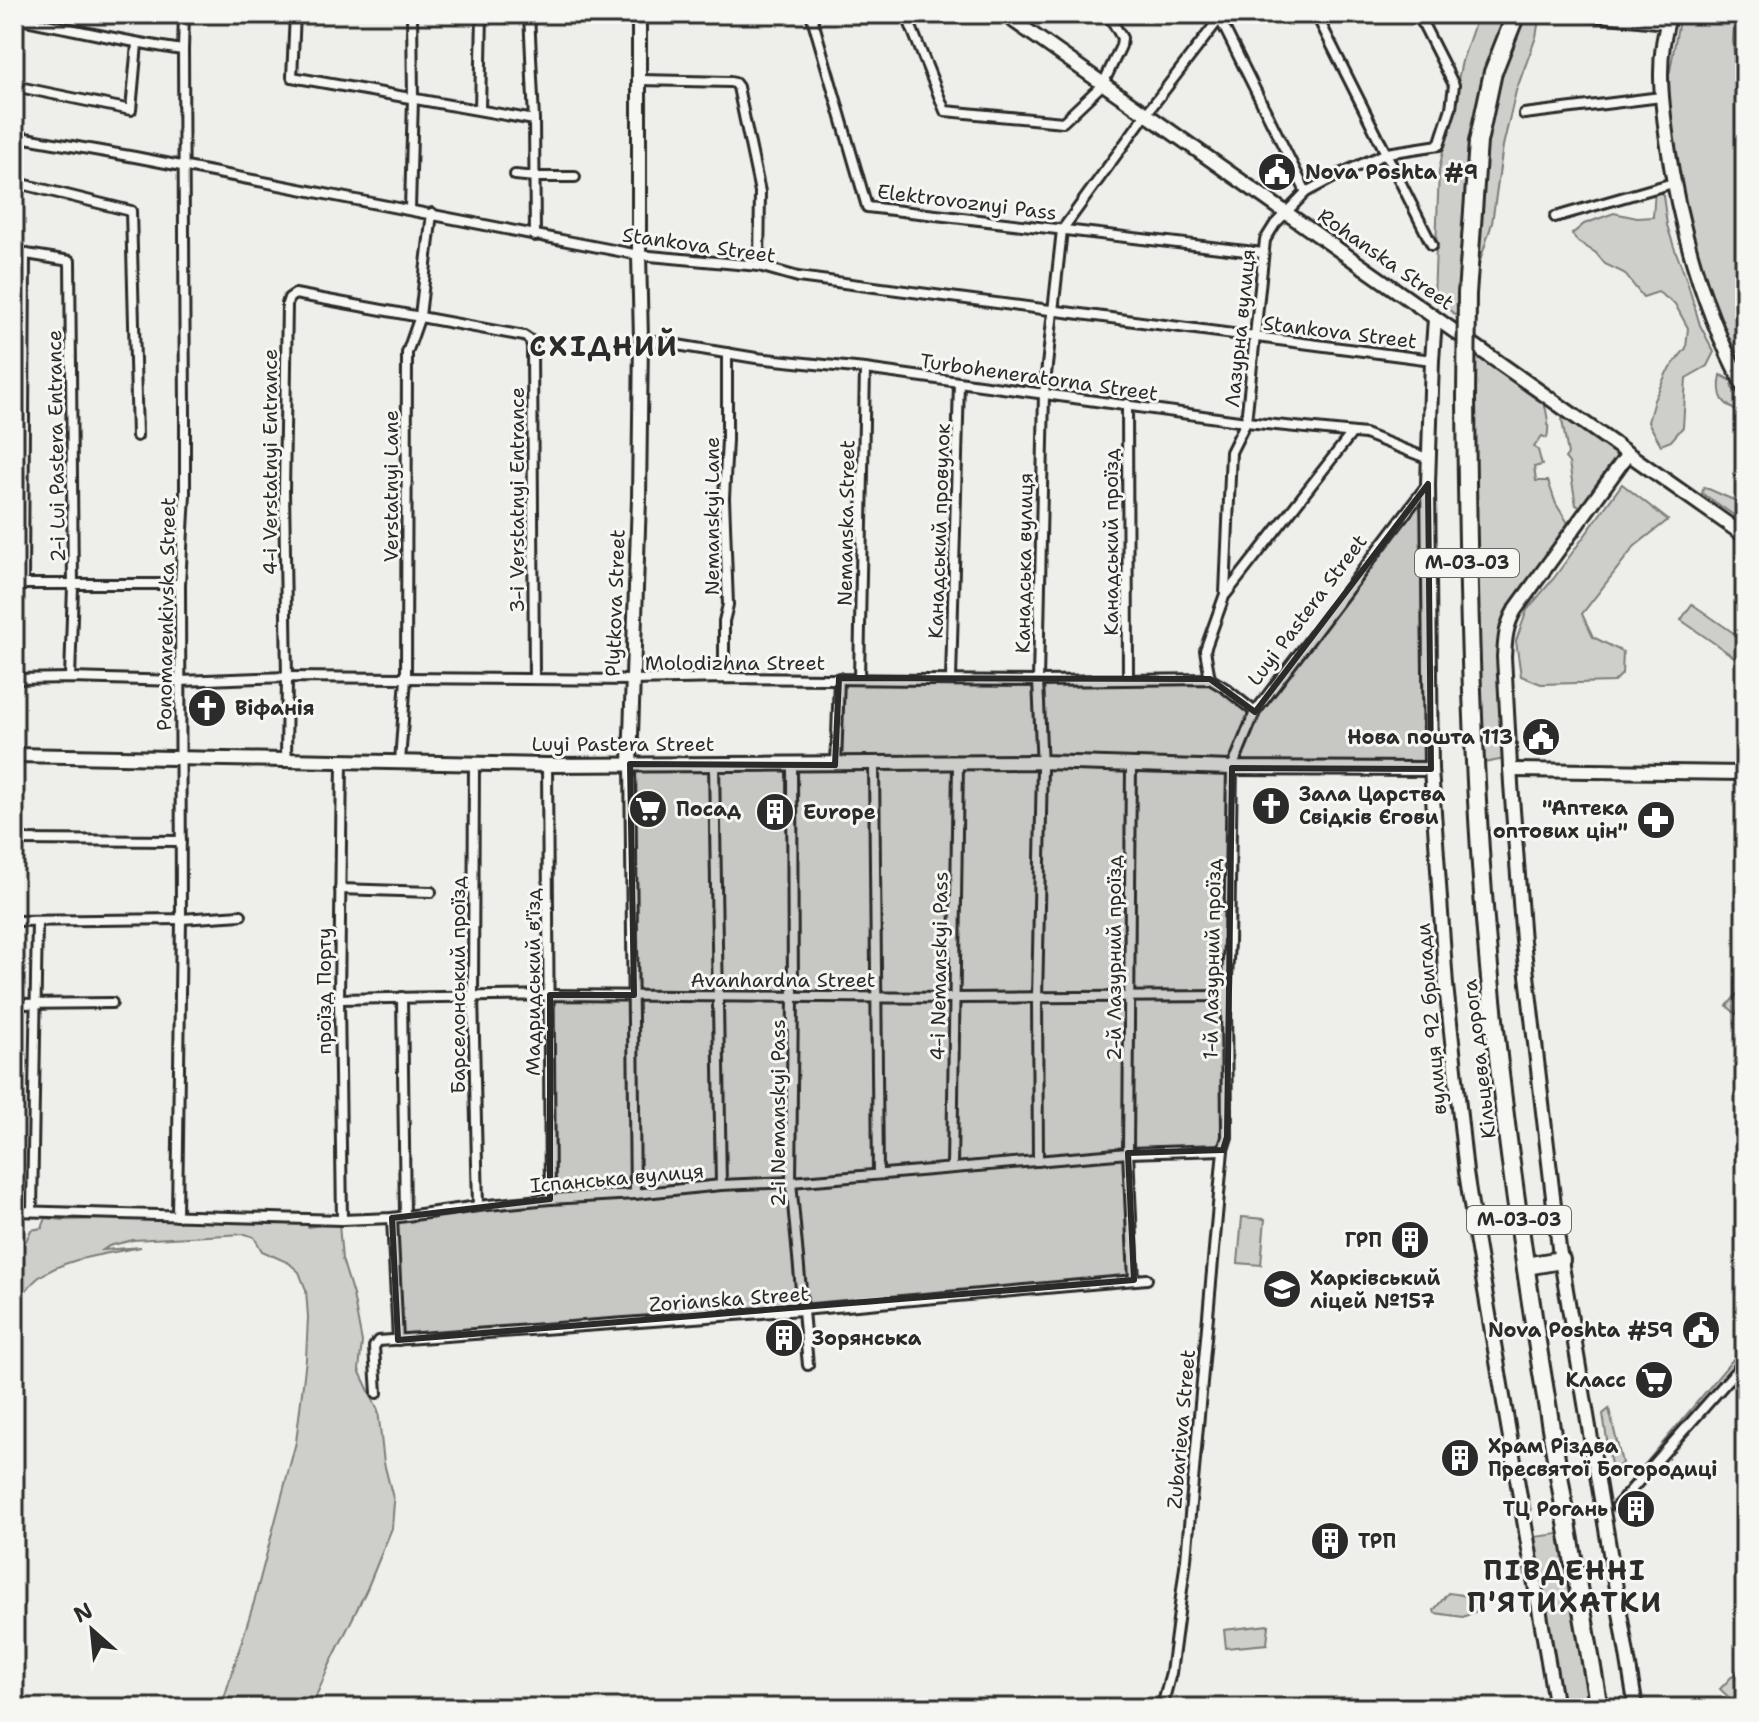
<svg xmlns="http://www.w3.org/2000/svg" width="1759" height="1722" font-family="'Shantell Sans',sans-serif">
  <rect width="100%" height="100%" fill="#eeeeea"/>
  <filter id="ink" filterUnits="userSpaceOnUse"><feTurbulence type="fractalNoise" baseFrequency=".0125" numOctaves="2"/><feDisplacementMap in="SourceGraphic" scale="16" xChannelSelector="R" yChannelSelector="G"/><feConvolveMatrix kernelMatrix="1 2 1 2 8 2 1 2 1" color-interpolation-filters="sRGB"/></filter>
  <g filter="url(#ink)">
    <g fill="#cececa" stroke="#7c7c7a" stroke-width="2">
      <path d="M1478 14H1509L1500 34 1461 319 1434 298 1439 170 1462 61Z"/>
      <path d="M1523 14H1540L1536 37 1516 91 1503 146 1492 223 1476 274C1478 217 1478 157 1492 102 1500 71 1511 43 1523 14Z"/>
      <path d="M1680 14H1735L1733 40 1738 109 1745 153V377L1717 315 1701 272 1674 173 1663 52 1670 71Z"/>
      <path d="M1655 188 1663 195 1667 225 1674 247 1686 278 1700 325 1714 352 1707 366 1686 378 1683 427 1671 441 1661 445 1648 422 1654 400 1667 372 1686 348 1688 328 1675 304 1658 292 1643 297 1624 273 1605 264 1596 253 1577 241 1572 234 1584 224 1614 213 1637 218 1653 217Z"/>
      <path d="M1476 354 1543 400C1547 411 1550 427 1547 438L1542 436 1534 447 1538 450 1542 465 1534 467 1536 481H1548L1556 504 1568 523 1503 620 1505 759 1484 763 1475 573 1474 475Z"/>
      <path d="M1721 375 1732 381V388C1743 396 1745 402 1745 417 1725 404 1716 401 1721 375Z"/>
      <path d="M1564 415 1615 450 1617 460 1584 506 1580 507 1576 505 1569 463 1565 458 1568 454 1562 420Z"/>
      <path d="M1622 484 1668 520 1635 546 1582 614 1593 637 1623 652 1622 674 1614 682 1541 684 1521 676 1516 641 1527 610 1554 578Z"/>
      <path d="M1704 487 1745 505V523L1702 493Z"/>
      <path d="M1692 604 1745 641 1744 664 1681 620Z"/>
      <path d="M1743 987 1745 989V1003L1736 1014 1727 1006Z"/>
      <path d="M1242 1217 1265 1219 1261 1265 1238 1263Z"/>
      <path d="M14 1218 24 1222 23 1242 26 1241 31 1230 42 1228 46 1218 64 1220 140 1218 308 1222V1227L334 1223 339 1224 342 1259 353 1295 362 1342 359 1370 378 1410 384 1463 394 1502 392 1528 367 1589 329 1666 311 1708H221L254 1602 296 1442 306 1359 308 1317 306 1290 299 1272 289 1263 262 1251 254 1237 245 1234 133 1240 109 1246 103 1250 141 1247C107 1254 67 1257 38 1278 28 1286 21 1297 14 1308Z"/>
      <path d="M1745 1345V1361L1621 1502 1619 1495Z"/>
      <path d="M1609 1409 1622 1463 1612 1472 1603 1414Z"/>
      <path d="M1566 1533 1593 1708H1556L1526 1538Z"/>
      <path d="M1448 1593C1460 1594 1474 1597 1482 1605L1481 1609 1463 1617 1435 1613 1434 1610Z"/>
      <path d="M1269 1625 1267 1644 1226 1648 1224 1630Z"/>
      <path d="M1738 1670 1745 1677V1695L1736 1704 1720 1689Z"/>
    </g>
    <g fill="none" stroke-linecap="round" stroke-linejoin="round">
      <defs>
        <g id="street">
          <path d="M295 14 292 77 534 120 529 14"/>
          <path d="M811 14 867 207 1263 253"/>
          <path d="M915 14 910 24 945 111 1063 122 1103 84 1121 46 1122 38 1108 14"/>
          <path d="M1316 14 1432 245"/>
          <path d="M1218 15 1306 192"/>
          <path d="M1590 16 1667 24"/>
          <path d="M14 18C71 28 126 42 183 50"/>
          <path d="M640 80 730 82 735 83 738 87 760 192 759 266"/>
          <path d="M14 86 131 110 137 44"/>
          <path d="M480 110 482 14"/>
          <path d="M1524 114 1661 97"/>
          <path d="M534 120 535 236"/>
          <path d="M14 136 135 157 639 255 759 266 798 277 1432 360"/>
          <path d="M515 175 535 177H575"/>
          <path d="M14 182 131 211 137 436"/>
          <path d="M410 209 413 98 412 14"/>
          <path d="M1555 217 1673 183"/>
          <path d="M14 252 70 261 73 586 70 678"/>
          <path d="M641 339 756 358 865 369 1246 422 1365 434 1429 459"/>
          <path d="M1127 404 1128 679"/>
          <path d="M14 584H180"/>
          <path d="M23 585 25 253"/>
          <path d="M1226 594 1352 433"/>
          <path d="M724 678V621L728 605 724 498 727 440V353"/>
          <path d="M859 678 865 369"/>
          <path d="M14 679 70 678 180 681 287 677 632 680 724 678 1038 681 1210 679 1225 688 1255 712"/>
          <path d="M951 679 959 383"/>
          <path d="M1210 679 1205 650 1225 594 1231 452 1246 422 1265 240 1275 224 1306 192 1340 174 1387 153 1439 145 1451 108 1454 85 1418 14"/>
          <path d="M286 760 287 677 284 491 287 304 289 298 295 294 524 336 530 340 532 346 534 679"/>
          <path d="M342 761 339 999 342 1220"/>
          <path d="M400 762 406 678 407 353 420 316 432 213"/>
          <path d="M474 763 473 995 478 1206"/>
          <path d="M630 764 635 1194"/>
          <path d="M714 764 721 1185"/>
          <path d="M792 764 793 997 791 1182 808 1365"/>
          <path d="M874 764 878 1174"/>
          <path d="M1131 764 1128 1153 1134 1280"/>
          <path d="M547 765 550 1199"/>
          <path d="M836 765 839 678"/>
          <path d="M14 840 181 841"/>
          <path d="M340 889 431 892"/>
          <path d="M14 921 181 919 241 915"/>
          <path d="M402 997 405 1215"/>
          <path d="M339 999 550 995 955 998 1226 996"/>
          <path d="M14 1004 112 1003"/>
          <path d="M1038 1161 1037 998 1042 768 1038 681 1044 393 1062 230 1146 114 1220 18 1227 14"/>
          <path d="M952 1168 958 764"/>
          <path d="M14 1211 342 1220 392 1218 478 1206 550 1199 635 1194 721 1185 791 1182 1128 1153 1223 1150"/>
          <path d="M32 1211 37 921"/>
          <path d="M177 1216 181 919 180 584 185 494V414L183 50 184 14"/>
          <path d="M392 1218 398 1340"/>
          <path d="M377 1393 374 1347 378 1341 802 1310 1147 1279"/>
          <path d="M1617 1506 1745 1361"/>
          <path d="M1159 1708 1164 1699 1171 1673 1186 1559 1223 1150 1227 1137 1226 996 1229 942 1232 768 1255 712 1427 485"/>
        </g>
        <g id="secondary">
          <path d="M1004 14 1745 536"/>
          <path d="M1670 14C1656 56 1661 97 1667 140 1679 227 1704 312 1745 389"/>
          <path d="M1435 319 1432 360 1428 484 1431 769 1446 985 1466 1172 1477 1244 1556 1708"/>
          <path d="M1628 454 1515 610C1506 625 1505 639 1504 657L1511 784 1523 941 1559 1248 1636 1708"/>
          <path d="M14 755 547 765 1042 762 1232 768 1431 769"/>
          <path d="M630 764 639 499 641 339 639 255V14"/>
          <path d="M1510 770 1745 773"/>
        </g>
        <g id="highway">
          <path d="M1467 294 1478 142 1493 72 1516 14"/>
          <path d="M1466 398C1468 615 1473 831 1497 1047 1521 1268 1561 1488 1599 1708"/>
          <path d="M1526 1266 1561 1260"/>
        </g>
      </defs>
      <use href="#street" stroke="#2b2b2b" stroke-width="14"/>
      <use href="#secondary" stroke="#2b2b2b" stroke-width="18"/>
      <use href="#highway" stroke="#2b2b2b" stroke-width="22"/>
      <use href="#street" stroke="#f6f6f2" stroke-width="8"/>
      <use href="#secondary" stroke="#f6f6f2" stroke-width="12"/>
      <use href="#highway" stroke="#f6f6f2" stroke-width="16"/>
      <defs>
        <path id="highway-bridge" d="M1466 398 1467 294"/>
      </defs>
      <use href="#highway-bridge" stroke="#2b2b2b" stroke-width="22" stroke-linecap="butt"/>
      <use href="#highway-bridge" stroke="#f6f6f2" stroke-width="16"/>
    </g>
  </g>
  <path fill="#2b2b2b" fill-opacity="0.2" stroke="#2b2b2b" stroke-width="6" stroke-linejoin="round" d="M1428 484 1431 769 1232 768 1227 1137 1223 1150 1128 1153 1134 1280 398 1340 392 1218 550 1199V995H634L630 764 835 765 839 678 1210 679 1255 712Z"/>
  <defs>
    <symbol id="civic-disc" viewBox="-11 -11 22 22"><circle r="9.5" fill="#2b2b2b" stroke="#f6f6f2"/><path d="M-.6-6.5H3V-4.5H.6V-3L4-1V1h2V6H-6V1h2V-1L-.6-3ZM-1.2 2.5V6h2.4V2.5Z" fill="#fff"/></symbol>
    <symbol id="church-disc" viewBox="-11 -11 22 22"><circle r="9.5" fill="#2b2b2b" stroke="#f6f6f2"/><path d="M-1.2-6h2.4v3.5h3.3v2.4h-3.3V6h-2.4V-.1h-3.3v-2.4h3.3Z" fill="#fff"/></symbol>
    <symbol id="supermarket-disc" viewBox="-11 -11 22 22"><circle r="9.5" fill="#2b2b2b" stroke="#f6f6f2"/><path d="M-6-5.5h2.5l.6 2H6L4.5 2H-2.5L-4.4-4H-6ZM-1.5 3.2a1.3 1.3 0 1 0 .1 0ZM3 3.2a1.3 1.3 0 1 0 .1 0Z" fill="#fff"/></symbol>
    <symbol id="building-disc" viewBox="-11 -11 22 22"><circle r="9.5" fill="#2b2b2b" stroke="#f6f6f2"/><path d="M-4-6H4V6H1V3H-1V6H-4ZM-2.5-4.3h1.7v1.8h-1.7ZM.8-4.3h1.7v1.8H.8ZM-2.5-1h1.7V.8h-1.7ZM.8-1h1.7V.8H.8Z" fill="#fff"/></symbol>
    <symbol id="pharmacy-disc" viewBox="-11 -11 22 22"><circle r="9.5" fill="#2b2b2b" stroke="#f6f6f2"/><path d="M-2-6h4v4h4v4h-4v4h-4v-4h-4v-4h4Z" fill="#fff"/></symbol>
    <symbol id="school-disc" viewBox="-11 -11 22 22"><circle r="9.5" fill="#2b2b2b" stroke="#f6f6f2"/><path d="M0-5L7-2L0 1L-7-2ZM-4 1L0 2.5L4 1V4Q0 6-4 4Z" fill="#fff"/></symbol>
  </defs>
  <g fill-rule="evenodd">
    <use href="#civic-disc" x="1255" y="150" width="44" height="44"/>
    <use href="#church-disc" x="185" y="686" width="44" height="44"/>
    <use href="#civic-disc" x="1519" y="715" width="44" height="44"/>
    <use href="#church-disc" x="1249" y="784" width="44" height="44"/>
    <use href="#supermarket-disc" x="626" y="787" width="44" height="44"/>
    <use href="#building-disc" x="753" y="790" width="44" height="44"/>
    <use href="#pharmacy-disc" x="1634" y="798" width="44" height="44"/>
    <use href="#building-disc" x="1388" y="1218" width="44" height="44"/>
    <use href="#school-disc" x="1260" y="1267" width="44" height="44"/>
    <use href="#civic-disc" x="1679" y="1308" width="44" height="44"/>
    <use href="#building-disc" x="762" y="1316" width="44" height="44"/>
    <use href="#supermarket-disc" x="1632" y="1358" width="44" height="44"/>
    <use href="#building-disc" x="1438" y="1436" width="44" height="44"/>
    <use href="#building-disc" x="1614" y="1487" width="44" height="44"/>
    <use href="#building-disc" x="1308" y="1519" width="44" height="44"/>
  </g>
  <g text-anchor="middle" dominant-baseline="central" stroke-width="6" stroke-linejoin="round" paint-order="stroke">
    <g fill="#f6f6f2" stroke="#686867" stroke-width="2">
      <rect x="1415" y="549" width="104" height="28" rx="6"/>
      <rect x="1467" y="1206" width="104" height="28" rx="6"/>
    </g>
    <g font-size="18" font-weight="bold" fill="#2b2b2b">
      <text x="1467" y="563">М-03-03</text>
      <text x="1519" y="1220">М-03-03</text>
    </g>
    <g font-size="20" font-weight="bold" fill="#2b2b2b" stroke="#f6f6f2" text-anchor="start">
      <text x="1305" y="172">Nova Poshta #9</text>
      <text x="235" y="708">Віфанія</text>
      <text x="1513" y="737" text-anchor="end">Нова пошта 113</text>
      <text x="1299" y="794">Зала Царства<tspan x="1299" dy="23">Свідків Єгови</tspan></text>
      <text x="1628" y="808" text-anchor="end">"Аптека<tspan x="1628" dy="23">оптових цін"</tspan></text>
      <text x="676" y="809">Посад</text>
      <text x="803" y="812">Europe</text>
      <text x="1382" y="1240" text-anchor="end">ГРП</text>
      <text x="1310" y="1278">Харківський<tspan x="1310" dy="23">ліцей №157</tspan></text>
      <text x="1673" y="1330" text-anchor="end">Nova Poshta #59</text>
      <text x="812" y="1338">Зорянська</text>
      <text x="1626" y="1380" text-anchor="end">Класс</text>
      <text x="1488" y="1446">Храм Різдва<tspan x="1488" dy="23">Пресвятої Богородиці</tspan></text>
      <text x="1608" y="1509" text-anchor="end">ТЦ Рогань</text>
      <text x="1358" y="1541">ТРП</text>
    </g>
    <g font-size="20" fill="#2b2b2b" stroke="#f6f6f2">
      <text transform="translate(967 202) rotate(7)">Elektrovoznyi Pass</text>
      <text transform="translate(699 245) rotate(8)">Stankova Street</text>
      <text transform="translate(1386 259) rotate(35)">Rohanska Street</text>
      <text transform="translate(1240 328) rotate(-84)">Лазурна вулиця</text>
      <text transform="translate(1340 332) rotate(7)">Stankova Street</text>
      <text transform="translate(1039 377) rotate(8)">Turboheneratorna Street</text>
      <text transform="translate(56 446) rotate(-91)">2-i Lui Pastera Entrance</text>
      <text transform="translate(270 462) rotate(-90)">4-i Verstatnyi Entrance</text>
      <text transform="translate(391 486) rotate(-90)">Verstatnyi Lane</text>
      <text transform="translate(517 500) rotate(-90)">3-i Verstatnyi Entrance</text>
      <text transform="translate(712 516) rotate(-90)">Nemanskyi Lane</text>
      <text transform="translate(846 523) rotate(-89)">Nemanska Street</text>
      <text transform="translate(939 531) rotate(-88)">Канадський провулок</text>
      <text transform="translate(1111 542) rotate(-90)">Канадський проїзд</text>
      <text transform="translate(1024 563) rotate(-89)">Канадська вулиця</text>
      <text transform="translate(615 603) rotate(-88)">Plytkova Street</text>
      <text transform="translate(1307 610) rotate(-53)">Luyi Pastera Street</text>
      <text transform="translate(166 614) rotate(-89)">Ponomarenkivska Street</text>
      <text x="735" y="663">Molodizhna Street</text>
      <text x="623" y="744">Luyi Pastera Street</text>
      <text transform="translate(1114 958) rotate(-90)">2-й Лазурний проїзд</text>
      <text transform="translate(1212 959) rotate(-89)">1-й Лазурний проїзд</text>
      <text transform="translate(939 966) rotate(-89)">4-i Nemanskyi Pass</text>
      <text x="783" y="980">Avanhardna Street</text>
      <text transform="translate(533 982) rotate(-90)">Мадридський в'їзд</text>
      <text transform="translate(458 985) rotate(-90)">Барселонський проїзд</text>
      <text transform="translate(324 991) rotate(-90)">проїзд Порту</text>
      <text transform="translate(1431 1019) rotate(-95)">вулиця 92 бригади</text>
      <text transform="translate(1479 1059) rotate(-97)">Кільцева дорога</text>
      <text transform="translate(778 1113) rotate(-90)">2-i Nemanskyi Pass</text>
      <text transform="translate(617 1178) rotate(-5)">Іспанська вулиця</text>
      <text transform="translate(729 1299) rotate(-4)">Zorianska Street</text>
      <text transform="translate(1181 1429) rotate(-85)">Zubarieva Street</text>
    </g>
    <g font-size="28" font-weight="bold" letter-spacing="2" fill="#2b2b2b" stroke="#f6f6f2">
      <text x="604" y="346">СХІДНИЙ</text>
      <text x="1565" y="1570">ПІВДЕННІ<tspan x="1565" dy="32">П'ЯТИХАТКИ</tspan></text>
    </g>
  </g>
  <rect width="1759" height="1722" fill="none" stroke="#f6f6f2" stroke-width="48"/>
  <rect x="24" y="24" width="1711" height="1674" fill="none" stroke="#2b2b2b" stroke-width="3" filter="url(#ink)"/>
  <g transform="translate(92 1630) rotate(333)" stroke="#f6f6f2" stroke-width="6" paint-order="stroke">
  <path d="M0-6L14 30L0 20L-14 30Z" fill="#2b2b2b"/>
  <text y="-12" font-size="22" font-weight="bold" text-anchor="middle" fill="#2b2b2b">N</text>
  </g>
</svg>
